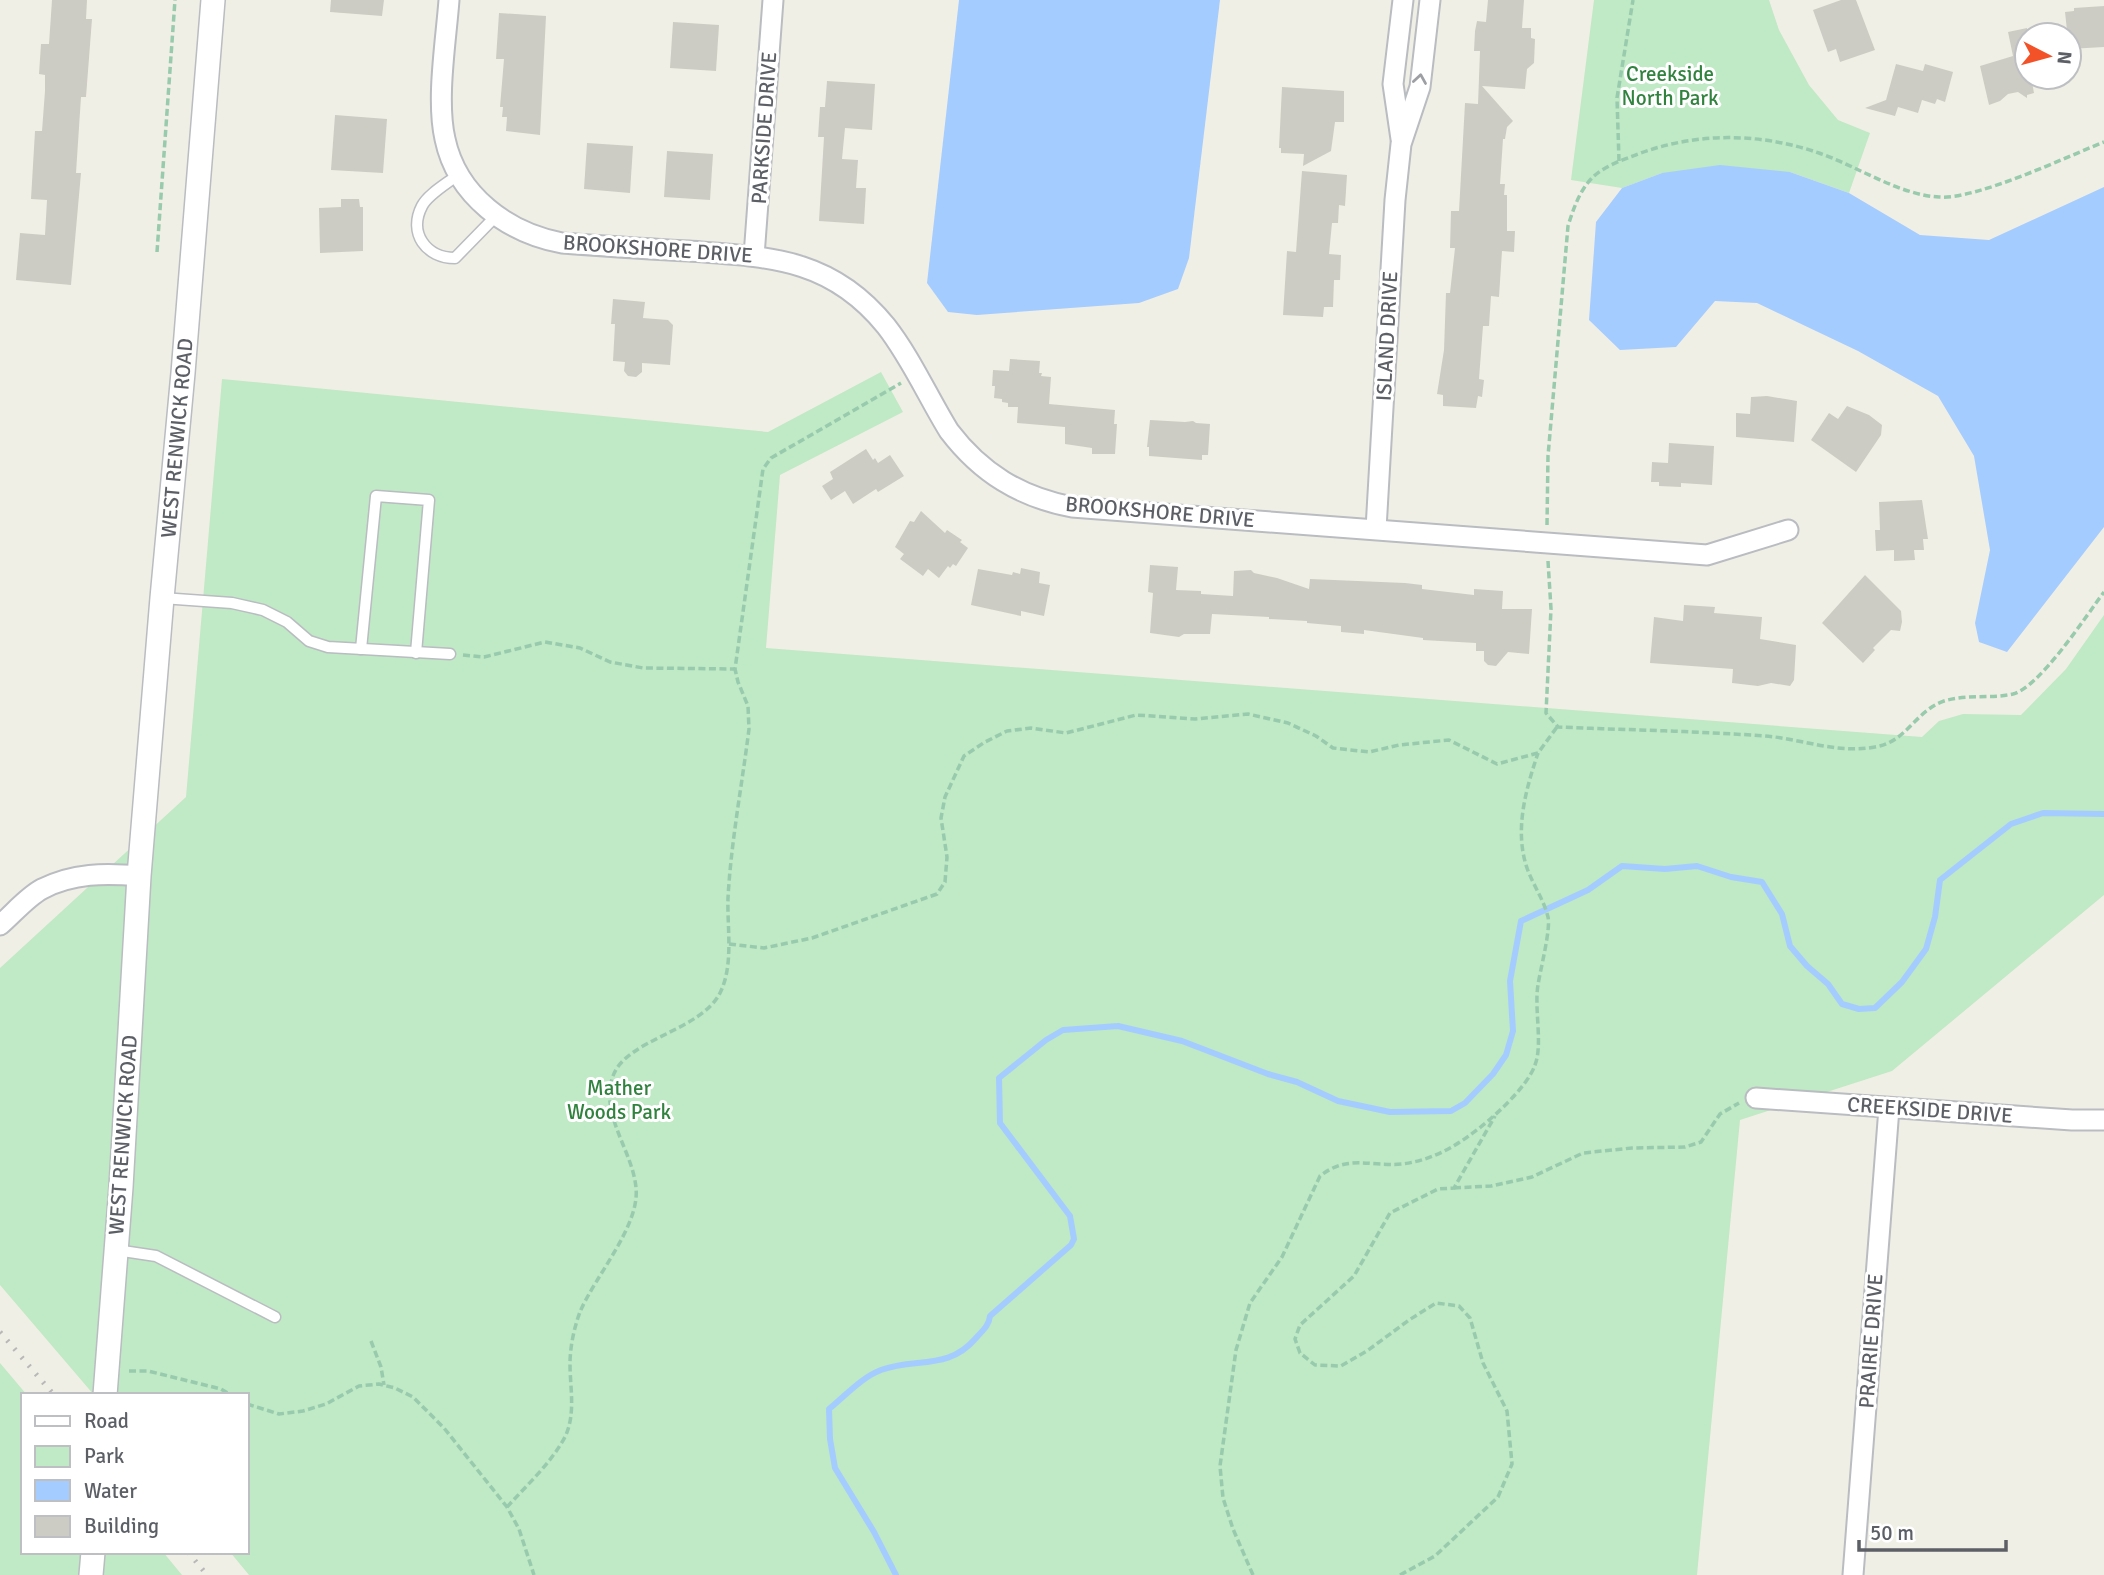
<svg xmlns="http://www.w3.org/2000/svg" width="2104" height="1575" font-family="Signika,sans-serif">
  <rect width="100%" height="100%" fill="#f0efe5"/>
  <g fill="#c0e9c5">
    <path d="M1594 0H1769L1779 30 1809 85 1838 120 1870 133 1849 193 1790 172 1662 173 1622 188 1571 180Z"/>
    <path d="M881 372 903 412 780 475 766 648 1922 737 1939 721 1963 714 2021 715 2066 669 2104 615V895L1892 1071 1740 1120 1697 1575H249L230 1552H247V1395H94L0 1285V968L186 797 222 379 768 432Z"/>
    <path d="M0 1363 27 1395H23V1552H163L182 1575H0Z"/>
  </g>
  <g fill="#a5ccff">
    <path d="M959 0H1220L1189 258 1178 289 1139 303 977 315 948 312 927 283Z"/>
    <path d="M1720 165 1790 172 1849 193 1920 235 1989 240 2104 187V527L2007 652 1979 642 1975 623 1990 550 1974 456 1938 396 1858 351 1757 303 1715 301 1676 347 1620 350 1589 320 1596 222 1622 188 1662 173Z"/>
  </g>
  <g fill="none" stroke-linecap="round" stroke-linejoin="round">
    <path stroke="#a5ccff" stroke-width="6" d="M896 1575 874 1532 835 1468 830 1439 829 1409C845 1396 862 1377 881 1370 916 1357 948 1371 976 1338 982 1331 989 1326 990 1316L1071 1245 1074 1239 1070 1216 1000 1123 999 1078 1046 1040 1063 1030 1118 1026 1182 1041 1268 1074 1297 1082 1338 1101 1390 1112 1451 1111 1465 1103 1493 1074 1506 1055 1513 1031 1510 981 1521 921 1588 890 1622 866 1665 869 1697 866 1731 877 1762 882 1782 914 1790 946 1807 966 1828 984 1842 1004 1859 1009 1875 1008 1902 982 1926 949 1935 917 1940 880 2011 824 2043 813 2104 814"/>
  </g>
  <g fill="#cdccc4">
    <path d="M52 0H87L86 19H92L86 97H81L76 173H81L71 285 16 280 20 233 45 235 47 200 31 199 35 131H42L45 91V75L39 74 41 44H49Z"/>
    <path d="M331 0H384L382 16 330 12Z"/>
    <path d="M1488 0H1524L1522 28H1531V38L1535 39 1534 63 1527 69 1525 89 1482 86 1513 121 1507 127 1505 139H1503L1500 184H1505L1504 195H1507V231H1515L1514 252 1502 251 1499 297 1491 296 1489 326H1483L1479 379 1484 380 1482 397 1478 396 1476 408 1443 406V395L1437 394 1444 350 1446 293H1450L1455 248H1450L1451 211H1459L1465 103 1478 104 1480 51H1474L1475 31 1477 21 1486 22Z"/>
    <path d="M1841 0H1856L1875 50 1840 62 1836 49 1828 52 1813 10Z"/>
    <path d="M2104 6V47L2069 49 2065 12 2074 11V8Z"/>
    <path d="M499 13 546 16 540 135 506 131 507 117H502L503 107H500L504 59H496Z"/>
    <path d="M673 22 719 25 716 71 670 68Z"/>
    <path d="M2027 28V77H2031L2034 93 2027 95V98L2018 92 2008 94 2000 101 1989 105 1980 66 2013 56 2008 32Z"/>
    <path d="M1896 64 1923 71 1925 64 1953 72 1945 102 1937 99 1935 104 1922 100 1918 113 1898 107 1895 116 1865 108 1886 100Z"/>
    <path d="M827 81 875 84 872 130 845 128 842 159 858 160 856 188H866L864 224 819 221 824 137H818L820 107H825Z"/>
    <path d="M1282 87 1344 91V122H1335L1331 151 1303 166 1304 154 1281 153V148H1279Z"/>
    <path d="M335 115 387 119 383 173 331 170Z"/>
    <path d="M587 143 633 146 630 193 584 189Z"/>
    <path d="M667 151 713 154 710 200 664 197Z"/>
    <path d="M1302 171 1347 175 1345 206 1339 205 1338 223H1332L1329 254 1341 255 1340 280H1334L1333 307H1324L1323 317 1283 315 1287 251 1296 252Z"/>
    <path d="M341 199H359L360 207H363V251L320 253 319 208 341 207Z"/>
    <path d="M613 299 645 302 643 318 668 320 673 325 670 365 642 363V372L636 377 628 376 624 371 625 362 613 361 615 324H611Z"/>
    <path d="M1010 359 1040 361 1039 373H1042L1041 376 1051 377 1049 404 1115 410 1114 424H1117L1115 454H1092V448L1065 444V427L1017 423 1018 407H1008V403L1002 402V399L994 398 995 386H992L993 370 1009 371Z"/>
    <path d="M1767 396 1797 401 1794 442 1736 437V413L1750 414 1751 397Z"/>
    <path d="M1847 406 1869 415 1882 425 1881 435 1856 472 1811 440 1829 413 1838 419Z"/>
    <path d="M1150 420 1185 422 1193 421 1196 423 1210 424 1208 455H1202V460L1149 456V447H1147Z"/>
    <path d="M1669 443 1714 446 1712 485 1681 483V487L1659 486V482H1651L1652 462 1668 463Z"/>
    <path d="M866 449 873 460 875 458 878 463 890 455 904 476 878 492 876 489 853 504 845 491 831 500 822 486 833 479 830 472Z"/>
    <path d="M1922 500 1928 539H1923L1924 550H1914L1915 560 1894 561V550L1876 551 1875 530H1880L1879 502Z"/>
    <path d="M921 511 945 533 947 530 962 540 960 542 968 548 956 566 953 564 950 568 948 566 939 578 928 569 923 576 900 559 904 554 895 547 910 521 914 522Z"/>
    <path d="M1150 565 1178 567 1176 590 1201 591V594L1233 596 1234 571 1251 570 1254 573 1277 578 1309 589 1310 579 1405 583 1422 585V589L1474 595V589L1503 591 1502 609H1532L1529 654 1508 652 1496 666 1488 665 1484 661V651H1476V643L1423 640V638L1364 630V634L1341 632V626L1307 623V621L1269 619V617L1212 614 1210 634H1184L1179 637 1150 633 1153 593 1148 592Z"/>
    <path d="M1021 568 1040 572 1039 583 1050 585 1044 616 1021 611V616L971 605 978 569 1012 575 1013 572 1020 574Z"/>
    <path d="M1865 575 1901 611 1902 622 1900 631 1891 630 1873 648 1875 650 1863 663 1822 623Z"/>
    <path d="M1684 605 1715 607 1714 613 1762 617 1760 639 1796 645 1794 680 1790 686 1771 683 1758 686 1732 683 1733 669 1650 663 1654 617 1683 621Z"/>
  </g>
  <g fill="none" stroke-linecap="round" stroke-linejoin="round">
    <defs>
      <g id="service">
        <path d="M459 174C448 183 428 194 422 206 408 233 426 258 455 258L496 216"/>
        <path d="M162 598 232 603 263 610 287 622 309 641 328 647 450 654"/>
        <path d="M361 649 376 496 429 500 416 653"/>
        <path d="M116 1250 156 1256 275 1317"/>
      </g>
      <g id="minor">
        <path d="M449 0C446 41 436 100 445 139 457 196 508 233 562 243 604 246 647 249 689 251 770 257 831 258 886 326 911 358 928 397 949 431 981 473 1020 497 1072 507L1707 555 1788 530"/>
        <path d="M1401 139 1393 84 1403 0"/>
        <path d="M754 256 773 0"/>
        <path d="M1376 529 1395 200 1401 144 1420 87 1430 0"/>
        <path d="M0 925C13 914 27 897 42 889 73 873 105 873 139 876"/>
        <path d="M1756 1098 2072 1120H2104"/>
        <path d="M1853 1575 1889 1108"/>
      </g>
      <g id="tertiary">
        <path d="M105 1395 121 1187 139 876 162 598 183 373 213 0"/>
        <path d="M91 1575 93 1552"/>
      </g>
    </defs>
    <use href="#service" stroke="#b9bcc1" stroke-width="13"/>
    <use href="#minor" stroke="#b9bcc1" stroke-width="23"/>
    <use href="#tertiary" stroke="#b9bcc1" stroke-width="26"/>
    <g stroke="#98caad" stroke-width="3.5" stroke-dasharray="7 3.5" stroke-linecap="butt">
      <path d="M1619 161 1617 98 1633 0"/>
      <path d="M157 252 175 0"/>
      <path d="M1547 525 1548 456 1568 226C1573 210 1579 192 1591 179 1601 168 1619 161 1633 156 1693 132 1758 132 1819 153 1857 166 1899 195 1939 197 1976 200 2066 157 2104 142"/>
      <path d="M1548 561 1551 609 1546 713 1558 727C1627 730 1696 731 1765 736 1803 739 1836 754 1875 747 1907 742 1915 711 1944 701 1967 694 1991 699 2013 694 2040 687 2086 616 2104 592"/>
      <path d="M463 655 484 657 545 642 580 648 610 662 643 668 735 669"/>
      <path d="M729 944 764 948 812 938 937 894 945 882 947 857 941 818 945 797 964 756 985 742 1007 731 1031 728 1066 733 1136 715 1195 719 1248 714 1288 723 1316 736 1333 748 1369 752 1399 745 1449 740 1497 764 1538 753 1557 727"/>
      <path d="M1454 1188 1491 1186 1532 1177 1583 1153 1632 1148 1685 1147 1701 1142 1720 1114 1739 1103"/>
      <path d="M371 1341 381 1367 384 1385"/>
      <path d="M129 1371H148L221 1389 231 1395"/>
      <path d="M247 1404 279 1414 303 1411 326 1404 359 1386 379 1384 395 1388 413 1397 444 1428 507 1507 519 1529 534 1575"/>
      <path d="M507 1507C527 1485 551 1463 565 1437 576 1414 570 1388 570 1364 570 1347 574 1328 580 1312 595 1276 640 1226 636 1188 633 1151 599 1114 613 1076 626 1039 701 1031 720 993 734 965 727 928 728 898 731 842 742 785 749 729L748 706 738 682 735 669 763 469 771 458 901 383"/>
      <path d="M1253 1575 1233 1529 1223 1498 1220 1466 1236 1350 1250 1303 1282 1257 1320 1176C1348 1154 1370 1167 1402 1164 1427 1161 1450 1150 1470 1135 1490 1121 1527 1088 1535 1065 1543 1045 1534 1008 1538 985 1540 971 1551 929 1548 917 1544 900 1533 885 1527 868 1514 830 1526 789 1538 753"/>
      <path d="M1400 1575 1435 1556 1498 1497 1512 1464 1507 1411 1483 1363 1470 1318 1459 1306 1436 1303 1409 1320 1367 1351 1341 1366 1315 1365 1300 1353 1295 1339 1300 1325 1354 1276 1390 1213 1438 1189 1454 1188 1495 1116"/>
    </g>
    <use href="#service" stroke="#fff" stroke-width="10"/>
    <use href="#minor" stroke="#fff" stroke-width="19"/>
    <use href="#tertiary" stroke="#fff" stroke-width="23"/>
    <g stroke="#b8b8b9" stroke-width="5" stroke-dasharray="2 9" stroke-linecap="butt">
      <path d="M0 1332 54 1395"/>
      <path d="M188 1552 207 1575"/>
    </g>
  </g>
  <defs><path id="oneway-chevron" d="M-2-3.5L2.5 0L-2 3.5" fill="none" stroke-width="1.6" stroke-linecap="round" stroke-linejoin="round" transform="scale(1.75)"/></defs>
  <use stroke="#9d9fa3" href="#oneway-chevron" transform="translate(1420 79) rotate(-81)"/>
  <g text-anchor="middle" dominant-baseline="central" stroke-width="6" stroke-linejoin="round" paint-order="stroke">
    <g font-size="21" fill="#30823e" stroke="#fff">
      <text x="1670" y="74">Creekside<tspan x="1670" dy="24">North Park</tspan></text>
      <text x="619" y="1088">Mather<tspan x="619" dy="24">Woods Park</tspan></text>
    </g>
    <g font-size="21" fill="#5c5f66" stroke="#fff">
      <text transform="translate(764 128) rotate(-86)">PARKSIDE DRIVE</text>
      <text transform="translate(658 249) rotate(4)">BROOKSHORE DRIVE</text>
      <text transform="translate(1387 336) rotate(-87)">ISLAND DRIVE</text>
      <text transform="translate(177 438) rotate(-85)">WEST RENWICK ROAD</text>
      <text transform="translate(1160 512) rotate(5)">BROOKSHORE DRIVE</text>
      <text transform="translate(1930 1110) rotate(4)">CREEKSIDE DRIVE</text>
      <text transform="translate(123 1135) rotate(-86)">WEST RENWICK ROAD</text>
      <text transform="translate(1871 1341) rotate(-86)">PRAIRIE DRIVE</text>
    </g>
  </g>
  <rect x="21" y="1393" width="228" height="161" fill="#ffffff" stroke="#bebfc2" stroke-width="2"/>
  <rect x="35" y="1416" width="35" height="10" fill="#ffffff" stroke="#bebfc2" stroke-width="2"/>
  <text x="84" y="1428" font-size="21" fill="#5c5f66">Road</text>
  <rect x="35" y="1446" width="35" height="21" fill="#c0e9c5" stroke="#bebfc2" stroke-width="2"/>
  <text x="84" y="1463" font-size="21" fill="#5c5f66">Park</text>
  <rect x="35" y="1480" width="35" height="21" fill="#a5ccff" stroke="#bebfc2" stroke-width="2"/>
  <text x="84" y="1498" font-size="21" fill="#5c5f66">Water</text>
  <rect x="35" y="1516" width="35" height="21" fill="#cdccc4" stroke="#bebfc2" stroke-width="2"/>
  <text x="84" y="1533" font-size="21" fill="#5c5f66">Building</text>
  <g transform="translate(2048 56) rotate(96)"><circle r="33" fill="#ffffff" stroke="#bebfc2" stroke-width="2"/>
  <path d="M0-5L12 26L0 18L-12 26Z" fill="#f35228"/>
  <text y="-10" font-size="19" font-weight="bold" text-anchor="middle" fill="#5c5f66">N</text>
  </g>
  <path d="M1859 1540v10h147v-10" fill="none" stroke="#5c5f66" stroke-width="3.5"/>
  <text x="1870" y="1540" font-size="21" fill="#5c5f66" stroke="#ffffff" stroke-width="5" paint-order="stroke">50 m</text>
</svg>
